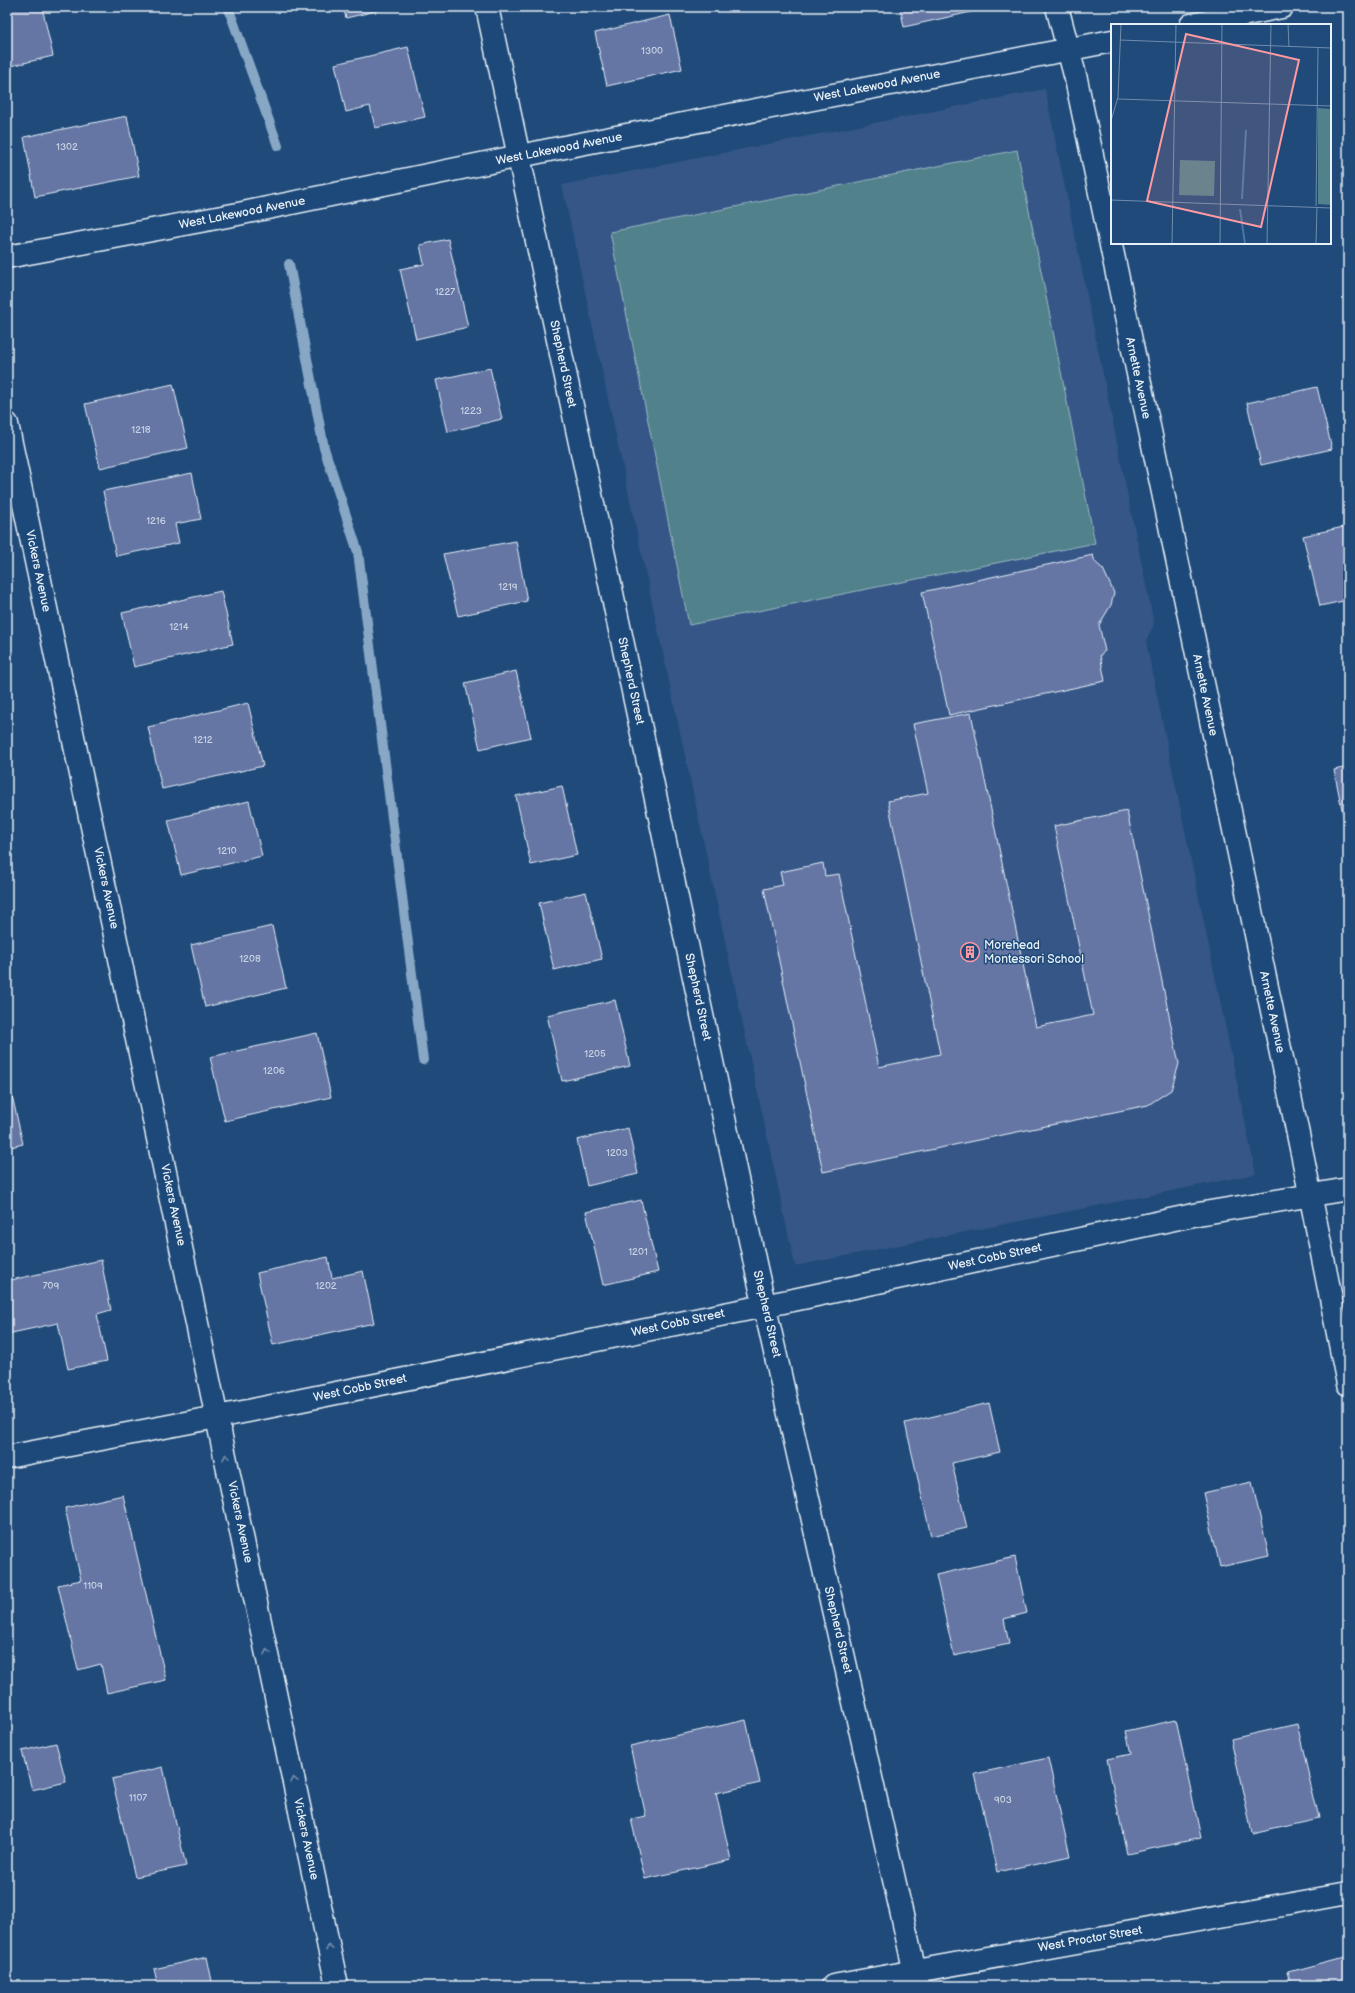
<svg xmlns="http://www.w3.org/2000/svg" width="1355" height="1993" font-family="'Balsamiq Sans',sans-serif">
  <rect width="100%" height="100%" fill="#1f4a7a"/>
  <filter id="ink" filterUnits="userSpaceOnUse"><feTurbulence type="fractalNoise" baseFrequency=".025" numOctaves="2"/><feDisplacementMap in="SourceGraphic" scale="8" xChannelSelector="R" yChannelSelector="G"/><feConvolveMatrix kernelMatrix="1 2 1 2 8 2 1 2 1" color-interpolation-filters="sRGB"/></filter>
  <g filter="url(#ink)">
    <path fill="#345787" d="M1045 89 1154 624 1146 642 1256 1174 795 1266 562 185Z"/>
    <path fill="#51818b" stroke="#9cb9c2" d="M1017 150 1095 543 689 625 610 232Z"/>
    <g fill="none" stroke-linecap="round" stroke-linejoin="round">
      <g stroke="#87a7c5" stroke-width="10">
        <path d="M228 7 278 146"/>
        <path d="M289 264 324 448 358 552 423 1060"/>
      </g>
    </g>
    <g fill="#6576a5" stroke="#e8f1f8">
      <path d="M7 7H42L53 56 7 67Z"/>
      <path d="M343 7H393L346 18Z"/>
      <path d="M900 7H979L980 10 904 27Z"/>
      <path d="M670 15 682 69 607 86 595 33Z"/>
      <path d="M408 47 425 117 375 128 370 106 346 112 335 64Z"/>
      <path d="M127 116 139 176 35 197 24 137Z"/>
      <path d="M448 239 468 327 416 339 400 269 424 264 420 245Z"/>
      <path d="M490 368 502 419 448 432 436 380Z"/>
      <path d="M173 384 188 448 100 468 85 404Z"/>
      <path d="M1317 387 1332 449 1261 465 1247 403Z"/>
      <path d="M192 473 201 519 175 524 179 543 116 556 103 491Z"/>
      <path d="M1348 526V600L1320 606 1303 536Z"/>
      <path d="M516 541 527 601 458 616 443 554Z"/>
      <path d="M1093 555 1095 562 1103 569 1114 593 1111 605 1099 625 1105 651 1100 655 1105 681 949 715 922 592Z"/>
      <path d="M221 591 233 644 134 667 122 613Z"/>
      <path d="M516 671 531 737 480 749 465 683Z"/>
      <path d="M248 703 263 766 162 789 148 727Z"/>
      <path d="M971 713 1036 1027 1093 1015 1054 826 1127 811 1179 1064 1171 1090 1148 1105 823 1172 764 889 783 885 780 872 823 863 825 876 839 874 879 1067 940 1054 888 801 928 793 913 724Z"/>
      <path d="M1348 767V834H1347L1334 770Z"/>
      <path d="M562 786 577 855 531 865 516 796Z"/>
      <path d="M249 801 262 856 181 875 168 820Z"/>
      <path d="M586 892 602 959 554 970 539 903Z"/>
      <path d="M272 926 286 988 205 1007 191 945Z"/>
      <path d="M615 1000 630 1066 562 1081 547 1015Z"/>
      <path d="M317 1033 331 1097 225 1121 210 1057Z"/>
      <path d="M7 1073 23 1144 7 1148Z"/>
      <path d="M628 1128 638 1174 587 1186 577 1140Z"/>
      <path d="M641 1200 658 1272 603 1285 586 1212Z"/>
      <path d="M328 1257 332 1278 363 1271 374 1323 273 1345 257 1273Z"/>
      <path d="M101 1260 111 1310 97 1314 107 1361 68 1369 58 1323 7 1334V1281Z"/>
      <path d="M989 1403 1000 1452 952 1463 967 1528 931 1536 905 1423Z"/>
      <path d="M1252 1482 1269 1556 1220 1567 1203 1493Z"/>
      <path d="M123 1495 166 1680 107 1693 101 1664 78 1670 58 1585 81 1580 65 1508Z"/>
      <path d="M1015 1557 1027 1613 1004 1619 1009 1644 954 1656 936 1575Z"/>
      <path d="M746 1720 760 1783 716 1793 731 1860 645 1879 631 1819 646 1816 630 1746Z"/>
      <path d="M1176 1720 1201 1838 1127 1854 1107 1759 1131 1754 1126 1731Z"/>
      <path d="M1297 1724 1319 1818 1252 1833 1231 1739Z"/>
      <path d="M56 1743 66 1782 32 1790 22 1751Z"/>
      <path d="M1048 1758 1070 1856 997 1872 975 1774Z"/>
      <path d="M163 1767 186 1866 135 1877 112 1779Z"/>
      <path d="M207 1957 213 1986H158L154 1969Z"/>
      <path d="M1348 1957V1986H1291L1288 1973Z"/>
    </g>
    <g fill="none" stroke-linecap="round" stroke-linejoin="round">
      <defs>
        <g id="minor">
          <path d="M487 7 756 1268 918 1986"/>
          <path d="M1057 7 1076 79 1303 1158 1348 1384"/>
          <path d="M1191 25 1282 7"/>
          <path d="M7 257 238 214 549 150 1112 41"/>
          <path d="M7 1457 248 1411 798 1299 1198 1214 1348 1189"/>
          <path d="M833 1986 1348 1893"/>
        </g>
        <path id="major" d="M7 424 337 1986"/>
      </defs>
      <use href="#minor" stroke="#e8f1f8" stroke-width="25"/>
      <use href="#major" stroke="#e8f1f8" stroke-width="25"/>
      <use href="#minor" stroke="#1f4a7a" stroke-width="22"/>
      <use href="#major" stroke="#1f4a7a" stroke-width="22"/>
    </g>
    <defs><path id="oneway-chevron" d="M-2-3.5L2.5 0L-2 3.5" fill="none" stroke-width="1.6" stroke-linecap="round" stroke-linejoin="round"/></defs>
    <g stroke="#6f8dac">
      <use href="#oneway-chevron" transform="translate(226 1457) rotate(-102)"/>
      <use href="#oneway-chevron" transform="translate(267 1652) rotate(-102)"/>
      <use href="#oneway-chevron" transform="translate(294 1780) rotate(-102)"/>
      <use href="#oneway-chevron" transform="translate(329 1948) rotate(-102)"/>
    </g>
  </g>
  <defs>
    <symbol id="building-ring" viewBox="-11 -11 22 22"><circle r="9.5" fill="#1f4a7a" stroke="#ff9aa2" stroke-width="1.5"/><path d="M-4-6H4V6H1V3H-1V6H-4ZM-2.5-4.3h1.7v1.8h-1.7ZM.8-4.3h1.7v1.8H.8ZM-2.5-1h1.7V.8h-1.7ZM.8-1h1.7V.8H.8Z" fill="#ff9aa2"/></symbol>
  </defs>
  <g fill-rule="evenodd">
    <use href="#building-ring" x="959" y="941" width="22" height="22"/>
  </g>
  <g text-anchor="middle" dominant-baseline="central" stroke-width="3" stroke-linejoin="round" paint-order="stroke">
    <g font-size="10" fill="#c7d2e3">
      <text x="652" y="51">1300</text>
      <text x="67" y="147">1302</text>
      <text x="445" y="292">1227</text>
      <text x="471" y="411">1223</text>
      <text x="141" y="430">1218</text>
      <text x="156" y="521">1216</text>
      <text x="508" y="587">1219</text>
      <text x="179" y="627">1214</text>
      <text x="203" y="740">1212</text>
      <text x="227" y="851">1210</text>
      <text x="250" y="959">1208</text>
      <text x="595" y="1054">1205</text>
      <text x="274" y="1071">1206</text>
      <text x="617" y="1153">1203</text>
      <text x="638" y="1252">1201</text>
      <text x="51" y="1286">709</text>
      <text x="326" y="1286">1202</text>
      <text x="93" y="1586">1109</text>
      <text x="138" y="1798">1107</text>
      <text x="1003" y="1800">903</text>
    </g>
    <g font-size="12" fill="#e8f1f8" stroke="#1f4a7a">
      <text transform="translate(877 86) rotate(-11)">West Lakewood Avenue</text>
      <text transform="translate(559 149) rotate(-11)">West Lakewood Avenue</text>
      <text transform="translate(242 213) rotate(-11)">West Lakewood Avenue</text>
      <text transform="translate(563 364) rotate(78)">Shepherd Street</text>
      <text transform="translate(1138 378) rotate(78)">Arnette Avenue</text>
      <text transform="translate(38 571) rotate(78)">Vickers Avenue</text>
      <text transform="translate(631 681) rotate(78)">Shepherd Street</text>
      <text transform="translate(1205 695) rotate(78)">Arnette Avenue</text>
      <text transform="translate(106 888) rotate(78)">Vickers Avenue</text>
      <text transform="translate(698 997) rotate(78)">Shepherd Street</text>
      <text transform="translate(1272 1012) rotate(78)">Arnette Avenue</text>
      <text transform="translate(173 1205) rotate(78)">Vickers Avenue</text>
      <text transform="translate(995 1257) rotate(-12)">West Cobb Street</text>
      <text transform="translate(767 1314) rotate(77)">Shepherd Street</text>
      <text transform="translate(678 1323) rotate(-12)">West Cobb Street</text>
      <text transform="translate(360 1388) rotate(-12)">West Cobb Street</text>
      <text transform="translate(240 1522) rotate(78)">Vickers Avenue</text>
      <text transform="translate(838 1630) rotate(77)">Shepherd Street</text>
      <text transform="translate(306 1839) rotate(78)">Vickers Avenue</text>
      <text transform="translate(1090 1939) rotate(-10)">West Proctor Street</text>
    </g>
    <g font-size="12" fill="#e8f1f8" stroke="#1f4a7a" text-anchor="start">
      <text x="984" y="945">Morehead<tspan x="984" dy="14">Montessori School</tspan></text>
    </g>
  </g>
  <g transform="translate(1111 24)">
    <rect width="220" height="220" fill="#1f4a7a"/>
    <path d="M207 84 220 85V181L207 180ZM69 136 104 137 103 172 68 171Z" fill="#51818b"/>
    <path fill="none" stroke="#4676a3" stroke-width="2" d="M131 175 135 106M129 185 134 220"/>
    <path fill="none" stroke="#6f8dac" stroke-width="1" d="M177 0 178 23M9 16 220 24M7 75 220 82M0 97 7 73 10 0M0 176 220 184M205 182 207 24M61 220 65 0M109 220 111 0M156 220 160 0M205 220 206 183"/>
    <path fill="#ff9aa2" fill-opacity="0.15" stroke="#ff9aa2" stroke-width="2" d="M75 10 188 36 150 203 36 177Z"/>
    <rect width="220" height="220" fill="none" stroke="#e8f1f8" stroke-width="2"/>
  </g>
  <rect width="1355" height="1993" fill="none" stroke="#1f4a7a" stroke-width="24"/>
  <rect x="12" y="12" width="1331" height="1969" fill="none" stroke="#e8f1f8" stroke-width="1.5" filter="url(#ink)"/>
</svg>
